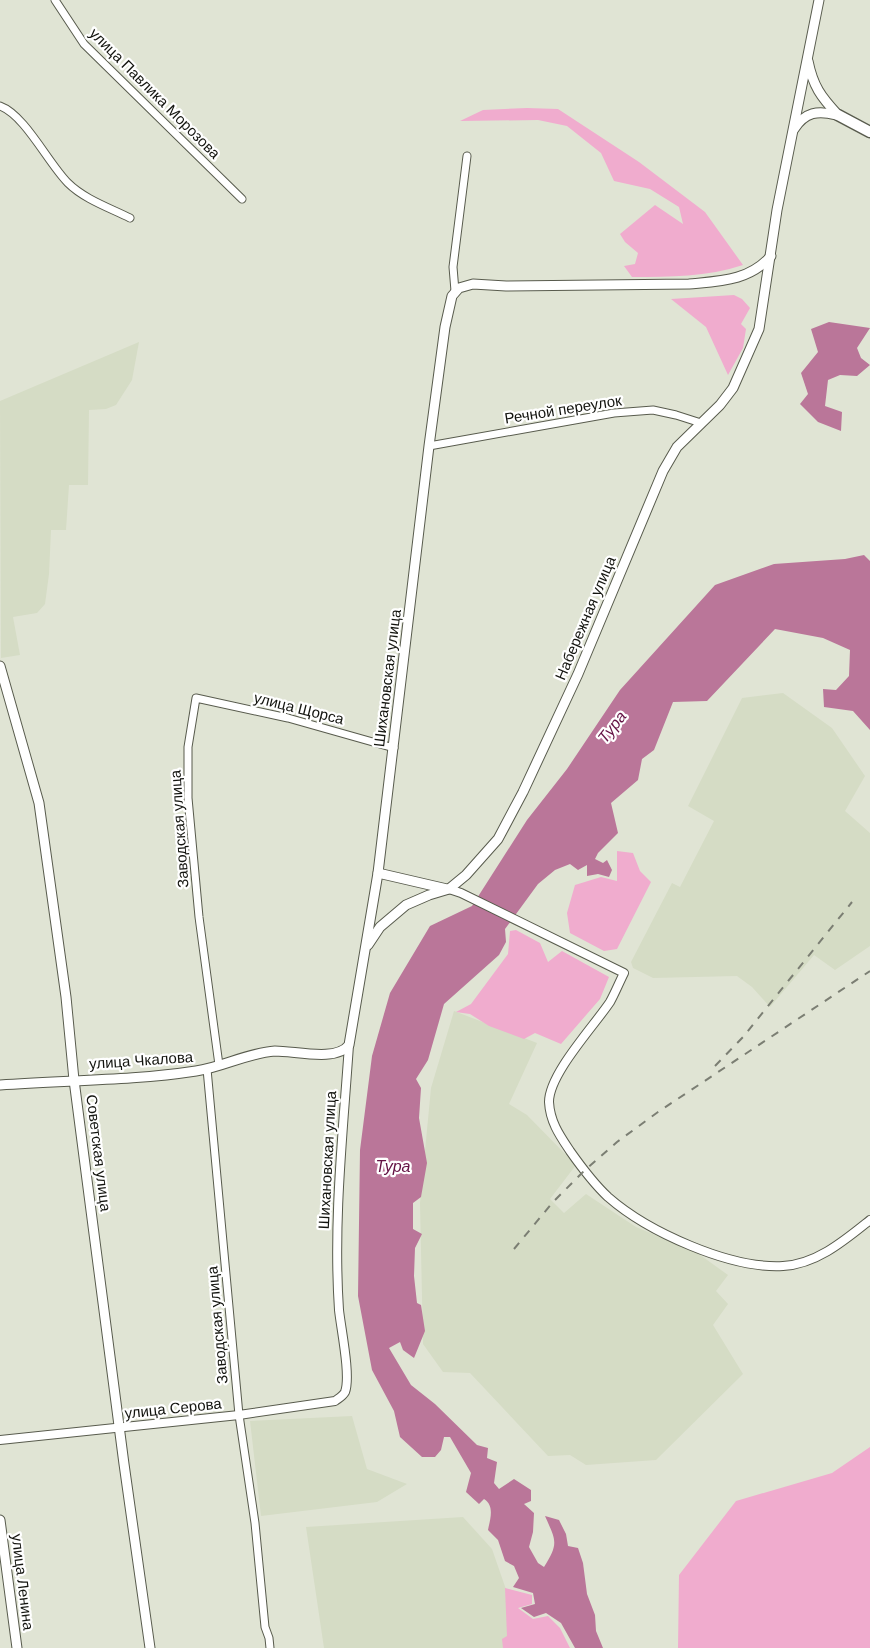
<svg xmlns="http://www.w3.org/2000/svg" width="870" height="1648" font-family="Arial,sans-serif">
  <rect width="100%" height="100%" fill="#e0e4d4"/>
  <g fill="#d5dcc5">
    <path d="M139 342 132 380 116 405 106 409 89 410 88 485H69L66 530H51L49 574 45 604 37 613 13 617 20 655 1 658 0 401Z"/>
    <path d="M783 693 832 728 865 776 845 811 870 833V946L835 970 814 955 770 1007 752 987 737 976 653 978 633 968 631 962 672 883 680 887 714 821 688 806 742 698Z"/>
    <path d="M454 1011 537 1043 509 1104 527 1115 576 1165 550 1199 564 1213 586 1194 636 1227 696 1252 728 1275 716 1291 728 1304 713 1325 743 1374 656 1460 586 1465 570 1455 548 1456 470 1373 443 1372 423 1344 420 1203 431 1088Z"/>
    <path d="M352 1416 367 1469 407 1484 377 1502 261 1516 250 1421Z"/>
    <path d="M463 1517 492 1549 518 1624 545 1648H324L306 1527Z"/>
  </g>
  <g fill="#f0acce">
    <path d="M527 108 558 109 639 162 705 212 743 265C707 277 670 277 632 277L624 266 635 264 638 253 625 242 620 234 655 205 683 224 679 207 650 189 614 181 601 153 567 126 538 120 460 121 483 110Z"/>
    <path d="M734 295 742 299 750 308 741 324 746 329 743 348 728 375 706 327 671 299Z"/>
    <path d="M617 851 633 853 640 871 651 882 617 949 604 951 570 933 567 913 575 885 601 877 617 881Z"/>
    <path d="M516 930 540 943 548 962 562 951 609 977 600 999 561 1044 535 1033 524 1039 489 1026 470 1014 456 1012 471 1004 508 954 510 931Z"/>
    <path d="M870 1447V1648H678L679 1575 736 1501 832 1473Z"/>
    <path d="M505 1588 532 1595V1604L518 1608 533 1619 548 1616 560 1628 570 1648H503L502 1639 507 1636Z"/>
  </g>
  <g fill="#ba7699">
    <path d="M829 322 870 328 857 348 861 358 870 365 857 376 840 375 828 380 825 406 842 412 841 431 818 422 800 404 808 394 801 373 818 352 811 329Z"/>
    <path d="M864 555 870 561V730L853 711 824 707 823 689 836 690 849 676 850 650 823 638 775 629 707 701 673 702 654 750 642 759 638 780 611 803 618 833 598 853 595 859 603 863 607 860 612 870 609 877 598 874 587 876V865L578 870 570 864 555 870 538 884 505 929 506 942 499 955 444 1004 428 1060 416 1079 421 1088 419 1118 427 1163 421 1197 413 1203V1229L422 1234 415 1248 414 1276 417 1303 421 1305 425 1331 414 1358 403 1350 400 1342 389 1348 411 1385 435 1404 477 1445 488 1448 487 1458 497 1462 494 1483 499 1489 514 1479 531 1490V1501L524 1504 534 1513 533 1532 529 1547 538 1563 544 1567C559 1543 556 1541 545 1516L559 1520 566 1534 568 1546 578 1548 583 1563 587 1594 595 1615 596 1631 603 1648H575L561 1623 546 1613 534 1617 521 1608 535 1604 533 1593 513 1587 519 1578 514 1566 505 1561 498 1540 488 1530C490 1519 495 1506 484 1499L479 1504 466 1492 471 1473 450 1437H444L441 1450 435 1457H422L400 1437 394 1411 372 1370 358 1296 360 1150 372 1056 390 993 430 926 472 906 527 820 567 769 620 690 715 585 774 564 845 559Z"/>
  </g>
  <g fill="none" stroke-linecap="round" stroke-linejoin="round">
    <defs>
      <g id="minor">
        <path d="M55 0 84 44 242 199"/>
        <path d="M0 106C25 115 48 163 68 183 84 199 110 208 130 218"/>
        <path d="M455 291 453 267 467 156"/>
        <path d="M429 446 614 413 653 410 676 415 701 423"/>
        <path d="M219 1065 199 917 188 798V747L196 698 288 718 394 748"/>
        <path d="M207 1069 239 1415 255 1523 265 1627 269 1638 270 1648"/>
      </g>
      <g id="tertiary">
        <path d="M449 889 461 893 624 973C619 983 615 993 610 1002 594 1026 549 1074 549 1102 550 1122 560 1136 570 1151 582 1168 593 1183 608 1197 648 1232 730 1269 783 1266 817 1264 845 1240 870 1220"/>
        <path d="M0 1440 239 1415 335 1401C339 1398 343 1396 345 1392 351 1376 341 1329 339 1310 333 1221 343 1133 349 1045"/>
      </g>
      <g id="secondary">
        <path d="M808 61C813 86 821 97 838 115"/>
        <path d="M794 129C805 112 818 110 836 115"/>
        <path d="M0 666 39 803 66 997 74 1080 124 1464 150 1648"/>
        <path d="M378 873 447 889"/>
        <path d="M368 945 380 927 406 905 429 895 449 889 466 875 498 839 523 792 578 674 663 471 677 447 720 405 733 388 759 329 777 210 819 0"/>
        <path d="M0 1085C65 1080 131 1081 196 1071 223 1067 247 1053 275 1051 296 1051 336 1062 349 1045L378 873 429 446 445 327 452 296 459 288 473 284 506 286 689 284C720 281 749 281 771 256"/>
        <path d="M0 1520 17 1648"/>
      </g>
      <path id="primary" d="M838 115 870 132"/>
    </defs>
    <use href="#minor" stroke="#585b4d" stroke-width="9"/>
    <use href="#tertiary" stroke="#585b4d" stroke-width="10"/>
    <use href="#secondary" stroke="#585b4d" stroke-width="11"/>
    <use href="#primary" stroke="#585b4d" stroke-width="13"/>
    <use href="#minor" stroke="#fff" stroke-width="7"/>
    <use href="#tertiary" stroke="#fff" stroke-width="8"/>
    <use href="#secondary" stroke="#fff" stroke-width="9"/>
    <use href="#primary" stroke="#fff" stroke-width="10"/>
    <g stroke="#7b7e73" stroke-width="2" stroke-dasharray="8 8" stroke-linecap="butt">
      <path d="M715 1066 743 1037 852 902"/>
      <path d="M514 1249 553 1202 584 1171 617 1142 658 1112 870 971"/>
    </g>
  </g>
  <g text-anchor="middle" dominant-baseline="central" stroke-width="4.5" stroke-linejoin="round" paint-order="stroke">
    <g font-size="15" fill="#13140f" stroke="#fff">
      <text transform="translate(155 93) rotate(45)">улица Павлика Морозова</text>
      <text transform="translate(563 409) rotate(-9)">Речной переулок</text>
      <text transform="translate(585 618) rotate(-67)">Набережная улица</text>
      <text transform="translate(387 678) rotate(-83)">Шихановская улица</text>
      <text transform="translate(299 708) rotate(14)">улица Щорса</text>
      <text transform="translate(179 829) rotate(-94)">Заводская улица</text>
      <text transform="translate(141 1060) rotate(-4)">улица Чкалова</text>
      <text transform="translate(99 1153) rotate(83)">Советская улица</text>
      <text transform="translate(327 1160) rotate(-87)">Шихановская улица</text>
      <text transform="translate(217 1325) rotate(-95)">Заводская улица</text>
      <text transform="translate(173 1408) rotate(-6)">улица Серова</text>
      <text transform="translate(23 1582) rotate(83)">улица Ленина</text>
    </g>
    <g font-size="16" font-style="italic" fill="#641244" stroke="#fff">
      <text transform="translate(612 727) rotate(-52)">Тура</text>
      <text x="393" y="1166">Тура</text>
    </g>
  </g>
</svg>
